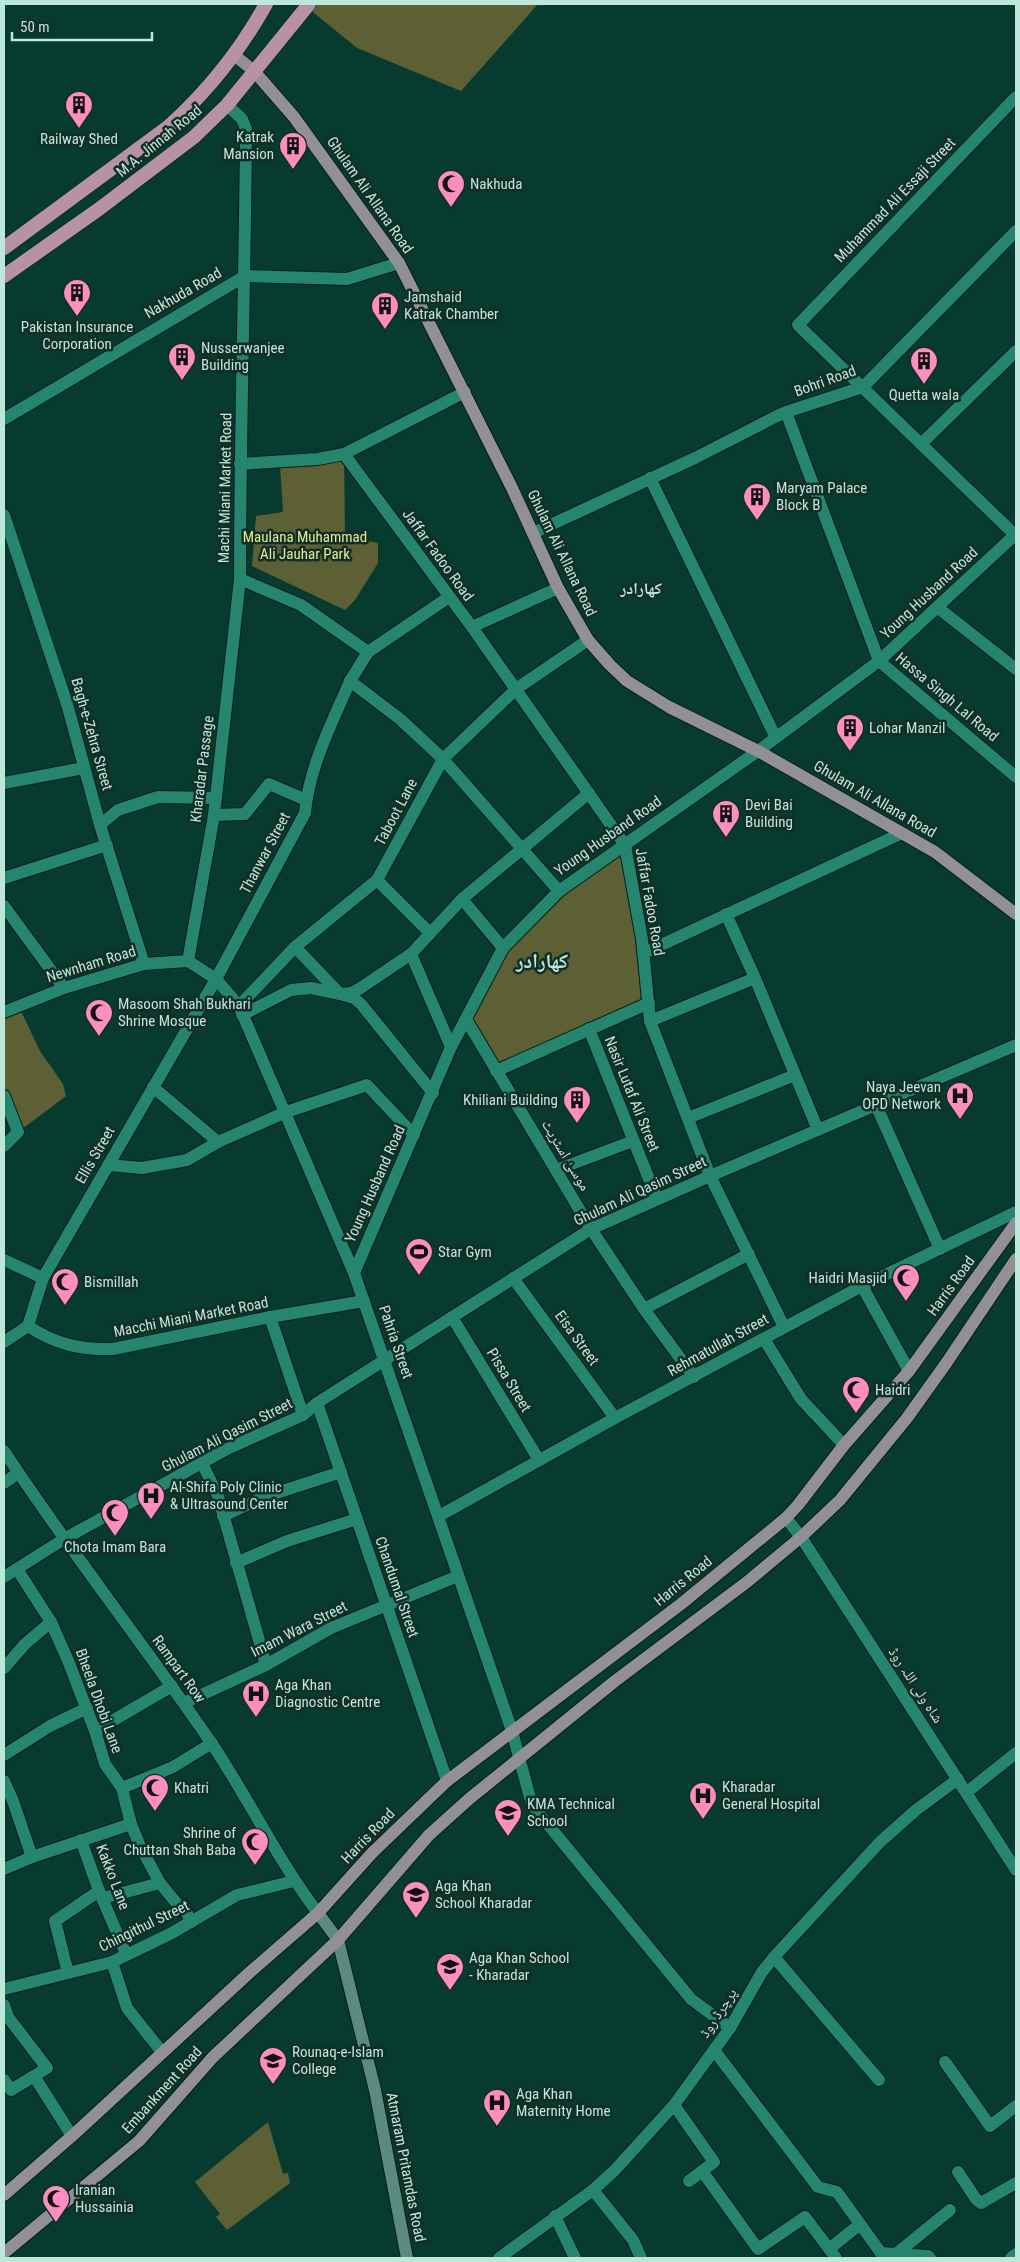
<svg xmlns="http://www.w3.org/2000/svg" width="1020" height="2262" font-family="'Roboto Condensed','Noto Naskh Arabic',sans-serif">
  <rect width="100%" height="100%" fill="#073b2f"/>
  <g fill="#5c6034">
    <path d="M303 4H538L461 91 357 48Z"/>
    <path d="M344 454 345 537 378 543V563L355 600 345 610 252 566 256 516 283 512 280 465Z"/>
    <path d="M625 845 649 1009 502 1068 467 1021 503 948 559 891Z"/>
    <path d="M18 1005 40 1051 63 1084 66 1096 18 1132 4 1096V1012Z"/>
    <path d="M268 2122 283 2174 288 2173 290 2183 227 2230 216 2217 220 2214 195 2182Z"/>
  </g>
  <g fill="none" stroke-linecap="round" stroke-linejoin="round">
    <defs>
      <g id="minor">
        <path d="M227 105 242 119 246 129C245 279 240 429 240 579L301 605 368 652 350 681 400 719 443 759 559 891"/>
        <path d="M1016 231 863 387 786 412 879 661 1016 777"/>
        <path d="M4 419 245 276 347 279 399 263"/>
        <path d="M921 444 1016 351"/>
        <path d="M344 454 472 627 625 845 642 939 650 1021 710 1176 784 1327"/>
        <path d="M240 464 318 459 344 454 465 392"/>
        <path d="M650 478 775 736"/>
        <path d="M4 515 67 704 100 825 144 964"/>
        <path d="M533 533 695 458 775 417 786 412"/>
        <path d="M1015 535 798 325 1016 97"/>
        <path d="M937 607 1016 669"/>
        <path d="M472 627 558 588"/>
        <path d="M368 652 449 597"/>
        <path d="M4 783 84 768"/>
        <path d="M214 815 245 814 269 784 306 800"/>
        <path d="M100 825 118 810 158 797 216 798"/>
        <path d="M4 878 107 845"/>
        <path d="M377 880 430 933"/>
        <path d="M462 899 503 948"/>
        <path d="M4 906 64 988"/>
        <path d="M726 914 755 978 818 1130"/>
        <path d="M295 947 340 994 354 998 361 1004 433 1093"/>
        <path d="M644 953 902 833"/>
        <path d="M411 954 451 1047"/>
        <path d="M188 961 214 815 240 579"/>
        <path d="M239 1006 295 947 377 880 443 759 516 689 588 640"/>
        <path d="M242 1015 291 990 311 988 340 994 352 993 362 987 411 954 462 899 589 793"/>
        <path d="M467 1021 591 1229 644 1309 694 1377"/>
        <path d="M650 1021 755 978"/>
        <path d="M589 1029 657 1199"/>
        <path d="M496 1071 649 1003"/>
        <path d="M153 1087 218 1142"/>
        <path d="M4 1096 18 1132 4 1146"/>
        <path d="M876 1105 940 1249"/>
        <path d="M688 1118 795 1075"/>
        <path d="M108 1165 142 1168 187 1160 218 1142 286 1112 367 1085 414 1135"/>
        <path d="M556 1170 633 1141"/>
        <path d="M4 1260 43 1278"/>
        <path d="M513 1278 615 1418"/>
        <path d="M862 1286 909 1371"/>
        <path d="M644 1309 749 1254"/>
        <path d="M270 1317 303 1415"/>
        <path d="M452 1317 539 1460"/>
        <path d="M28 1326C55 1344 80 1350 113 1349L270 1317 364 1301"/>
        <path d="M764 1339 801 1399 844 1445"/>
        <path d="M4 1342 28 1326 43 1278 216 979 305 813C309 767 332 723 350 681"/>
        <path d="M317 1403 447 1781"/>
        <path d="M202 1463 218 1496 266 1665"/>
        <path d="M4 1483 18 1473"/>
        <path d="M223 1516 264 1497 341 1472"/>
        <path d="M439 1516 615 1418 862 1286 1016 1212"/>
        <path d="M236 1563 287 1541 357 1519"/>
        <path d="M17 1569 51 1622 69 1663 95 1731 105 1764 122 1788 131 1824 140 1846 160 1883 178 1905H183L191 1922"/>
        <path d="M4 1577 64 1539 227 1449 303 1415 317 1403 591 1229 710 1176 1016 1045"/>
        <path d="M4 1668 25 1644 51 1622"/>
        <path d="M184 1703 266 1665 331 1628 458 1576"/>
        <path d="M95 1731 172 1686"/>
        <path d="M512 1731 532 1805 691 1999 730 2028"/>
        <path d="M4 1755 50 1726 87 1708"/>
        <path d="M4 1781 13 1801 32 1857"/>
        <path d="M122 1788 173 1767 212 1743"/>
        <path d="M967 1792 1016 1753"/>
        <path d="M81 1840 99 1891 126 1954"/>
        <path d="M4 1869 32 1857 131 1824"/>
        <path d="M103 1898 160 1883"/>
        <path d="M774 1957 879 2080"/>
        <path d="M112 1962 127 2008 162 2052"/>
        <path d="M68 1973 55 1921 99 1891"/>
        <path d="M4 1989 112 1962 170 1934 237 1895 294 1881"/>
        <path d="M4 2005 8 2017 47 2068 34 2076 72 2136"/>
        <path d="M714 2050 818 2187 837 2192 881 2253 928 2256 930 2258"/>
        <path d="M945 2062 990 2126 1016 2106"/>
        <path d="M4 2080 11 2090 34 2076"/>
        <path d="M674 2105 714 2162 689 2181"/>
        <path d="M702 2171 758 2249 805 2217 836 2258"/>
        <path d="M958 2172 976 2199 981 2203 1016 2183"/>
        <path d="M593 2190 633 2240 641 2258"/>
        <path d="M555 2216 575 2258"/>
        <path d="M829 2249 859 2225"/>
        <path d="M896 2254 950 2210"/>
        <path d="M1011 2258 1016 2254"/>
      </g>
      <g id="tertiary">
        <path d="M4 1012 64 988 144 964 188 961 216 979 239 1006 354 1273 512 1731"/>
        <path d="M354 1273 451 1047 503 948 559 891 758 751 879 661 1016 534"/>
        <path d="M4 1451C69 1550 143 1643 210 1741 248 1797 277 1859 318 1913"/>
        <path d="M786 1518 801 1537 1016 1870"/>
        <path d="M499 2258 593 2190 614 2171 674 2105 730 2028 762 1972 774 1957 880 1842 916 1810 958 1779"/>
      </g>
      <path id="secondary" d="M318 1913 338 1940 375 2090 407 2258"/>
      <g id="primary">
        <path d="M233 54 254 71 294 117 399 263 512 488 558 588 588 640 610 665 627 681 669 707 758 751 935 852 1016 914"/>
        <path d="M4 2195 72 2136 249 1973 318 1913 372 1853 447 1781 681 1604 786 1518 798 1505 844 1445 909 1371 1016 1223"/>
        <path d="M4 2253 139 2141 213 2057 338 1940 429 1835 469 1799 615 1681 747 1582 801 1537 840 1500 907 1418 947 1362 1016 1259"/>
      </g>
      <g id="trunk">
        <path d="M4 248 168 127C207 92 241 49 266 4"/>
        <path d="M4 276 99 209 194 137 227 105 309 4"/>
      </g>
    </defs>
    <use href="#minor" stroke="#032018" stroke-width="14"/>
    <use href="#tertiary" stroke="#032018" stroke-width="14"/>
    <use href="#secondary" stroke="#032018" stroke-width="14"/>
    <use href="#primary" stroke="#032018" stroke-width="14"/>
    <use href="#trunk" stroke="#032018" stroke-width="15"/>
    <use href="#minor" stroke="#25856e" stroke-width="12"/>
    <use href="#tertiary" stroke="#25856e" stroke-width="12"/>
    <use href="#secondary" stroke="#5c8a82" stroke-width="12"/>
    <use href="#primary" stroke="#928f97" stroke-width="12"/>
    <use href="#trunk" stroke="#b692a4" stroke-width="14"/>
  </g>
  <defs>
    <symbol id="building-pin" viewBox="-11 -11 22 30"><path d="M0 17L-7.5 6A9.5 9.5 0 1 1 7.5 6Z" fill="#fd8ebf" stroke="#122e26"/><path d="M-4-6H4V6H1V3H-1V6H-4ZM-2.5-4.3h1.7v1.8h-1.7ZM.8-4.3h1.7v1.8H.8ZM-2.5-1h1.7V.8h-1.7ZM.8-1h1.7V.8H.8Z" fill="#111"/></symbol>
    <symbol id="mosque-pin" viewBox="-11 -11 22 30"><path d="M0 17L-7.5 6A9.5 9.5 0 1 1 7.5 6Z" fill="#fd8ebf" stroke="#122e26"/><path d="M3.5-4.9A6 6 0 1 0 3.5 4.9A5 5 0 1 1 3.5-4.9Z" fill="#111"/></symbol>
    <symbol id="hospital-pin" viewBox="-11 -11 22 30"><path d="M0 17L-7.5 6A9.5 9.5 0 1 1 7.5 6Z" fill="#fd8ebf" stroke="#122e26"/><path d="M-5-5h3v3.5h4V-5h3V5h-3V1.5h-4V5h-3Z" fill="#111"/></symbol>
    <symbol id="stadium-pin" viewBox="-11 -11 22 30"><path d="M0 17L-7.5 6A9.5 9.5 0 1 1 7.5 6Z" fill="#fd8ebf" stroke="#122e26"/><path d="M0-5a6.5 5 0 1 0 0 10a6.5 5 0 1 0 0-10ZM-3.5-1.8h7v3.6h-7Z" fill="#111"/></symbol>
    <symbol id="school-pin" viewBox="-11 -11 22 30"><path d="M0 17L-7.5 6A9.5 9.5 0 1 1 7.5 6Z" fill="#fd8ebf" stroke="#122e26"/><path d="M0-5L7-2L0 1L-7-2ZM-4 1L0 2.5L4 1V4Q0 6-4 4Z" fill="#111"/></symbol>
    <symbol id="university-pin" viewBox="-11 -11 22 30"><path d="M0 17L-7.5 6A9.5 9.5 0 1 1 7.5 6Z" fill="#fd8ebf" stroke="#122e26"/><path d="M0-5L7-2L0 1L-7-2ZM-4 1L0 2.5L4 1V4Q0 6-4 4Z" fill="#111"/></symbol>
  </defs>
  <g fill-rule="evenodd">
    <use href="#building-pin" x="63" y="89" width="32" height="43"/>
    <use href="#building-pin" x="277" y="130" width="32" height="43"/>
    <use href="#mosque-pin" x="435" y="168" width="32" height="43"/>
    <use href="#building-pin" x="61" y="277" width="32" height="43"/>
    <use href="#building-pin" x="369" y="290" width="32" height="43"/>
    <use href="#building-pin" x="166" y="341" width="32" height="43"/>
    <use href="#building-pin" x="908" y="345" width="32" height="43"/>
    <use href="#building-pin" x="741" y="481" width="32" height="43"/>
    <use href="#building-pin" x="834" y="712" width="32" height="43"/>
    <use href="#building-pin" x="710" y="798" width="32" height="43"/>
    <use href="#mosque-pin" x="83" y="997" width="32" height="43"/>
    <use href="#hospital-pin" x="944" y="1080" width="32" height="43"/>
    <use href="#building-pin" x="561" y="1084" width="32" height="43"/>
    <use href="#stadium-pin" x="403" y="1236" width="32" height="43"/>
    <use href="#mosque-pin" x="890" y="1262" width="32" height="43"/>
    <use href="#mosque-pin" x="49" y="1266" width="32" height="43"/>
    <use href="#mosque-pin" x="840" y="1374" width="32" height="43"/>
    <use href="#hospital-pin" x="135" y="1480" width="32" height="43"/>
    <use href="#mosque-pin" x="99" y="1497" width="32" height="43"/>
    <use href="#hospital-pin" x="240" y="1678" width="32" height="43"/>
    <use href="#mosque-pin" x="139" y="1772" width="32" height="43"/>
    <use href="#hospital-pin" x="687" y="1780" width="32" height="43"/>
    <use href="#school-pin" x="492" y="1797" width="32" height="43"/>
    <use href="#mosque-pin" x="239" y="1826" width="32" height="43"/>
    <use href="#school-pin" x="400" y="1879" width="32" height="43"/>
    <use href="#school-pin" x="434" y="1951" width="32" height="43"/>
    <use href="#university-pin" x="257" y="2045" width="32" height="43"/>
    <use href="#hospital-pin" x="481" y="2087" width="32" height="43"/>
    <use href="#mosque-pin" x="40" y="2183" width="32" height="43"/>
  </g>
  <g text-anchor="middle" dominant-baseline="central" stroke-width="5" stroke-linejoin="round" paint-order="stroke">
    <g font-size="15" fill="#bde7d9" stroke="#122e26" text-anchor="start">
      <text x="274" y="137" text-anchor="end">Katrak<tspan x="274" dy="17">Mansion</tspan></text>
      <text x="79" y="139" text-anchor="middle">Railway Shed</text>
      <text x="470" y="184">Nakhuda</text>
      <text x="404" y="297">Jamshaid<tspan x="404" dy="17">Katrak Chamber</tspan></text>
      <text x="77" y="327" text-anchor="middle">Pakistan Insurance<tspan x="77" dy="17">Corporation</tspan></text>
      <text x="201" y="348">Nusserwanjee<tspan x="201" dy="17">Building</tspan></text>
      <text x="924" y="395" text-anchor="middle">Quetta wala</text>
      <text x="776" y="488">Maryam Palace<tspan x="776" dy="17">Block B</tspan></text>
      <text x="869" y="728">Lohar Manzil</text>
      <text x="745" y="805">Devi Bai<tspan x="745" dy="17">Building</tspan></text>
      <text x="118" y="1004">Masoom Shah Bukhari<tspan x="118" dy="17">Shrine Mosque</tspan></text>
      <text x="941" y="1087" text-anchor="end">Naya Jeevan<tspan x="941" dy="17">OPD Network</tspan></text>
      <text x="558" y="1100" text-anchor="end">Khiliani Building</text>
      <text x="438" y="1252">Star Gym</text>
      <text x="887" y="1278" text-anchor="end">Haidri Masjid</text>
      <text x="84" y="1282">Bismillah</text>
      <text x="875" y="1390">Haidri</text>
      <text x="170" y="1487">Al-Shifa Poly Clinic<tspan x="170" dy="17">&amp; Ultrasound Center</tspan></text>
      <text x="115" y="1547" text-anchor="middle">Chota Imam Bara</text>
      <text x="275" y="1685">Aga Khan<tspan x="275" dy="17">Diagnostic Centre</tspan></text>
      <text x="722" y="1787">Kharadar<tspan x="722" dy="17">General Hospital</tspan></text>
      <text x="174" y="1788">Khatri</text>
      <text x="527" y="1804">KMA Technical<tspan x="527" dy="17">School</tspan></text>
      <text x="236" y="1833" text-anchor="end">Shrine of<tspan x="236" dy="17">Chuttan Shah Baba</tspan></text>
      <text x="435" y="1886">Aga Khan<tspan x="435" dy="17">School Kharadar</tspan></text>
      <text x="469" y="1958">Aga Khan School<tspan x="469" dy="17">- Kharadar</tspan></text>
      <text x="292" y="2052">Rounaq-e-Islam<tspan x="292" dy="17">College</tspan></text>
      <text x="516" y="2094">Aga Khan<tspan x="516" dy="17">Maternity Home</tspan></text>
      <text x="75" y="2190">Iranian<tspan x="75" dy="17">Hussainia</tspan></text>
    </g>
    <g font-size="15" fill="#bde7d9" stroke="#122e26">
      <text transform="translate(159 141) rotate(-39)">M.A. Jinnah Road</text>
      <text transform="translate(370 195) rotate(55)">Ghulam Ali Allana Road</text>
      <text transform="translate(895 200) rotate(-46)">Muhammad Ali Essaji Street</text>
      <text transform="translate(183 293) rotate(-30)">Nakhuda Road</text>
      <text transform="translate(825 381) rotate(-20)">Bohri Road</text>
      <text transform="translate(225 488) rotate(-89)">Machi Miani Market Road</text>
      <text transform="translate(562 553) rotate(64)">Ghulam Ali Allana Road</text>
      <text transform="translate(438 555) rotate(54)">Jaffar Fadoo Road</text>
      <text transform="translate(929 593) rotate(-43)">Young Husband Road</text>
      <text transform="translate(947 697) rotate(40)">Hassa Singh Lal Road</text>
      <text transform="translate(92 734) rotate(74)">Bagh-e-Zehra Street</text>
      <text transform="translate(202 769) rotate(-83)">Kharadar Passage</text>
      <text transform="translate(875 799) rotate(30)">Ghulam Ali Allana Road</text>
      <text transform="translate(396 812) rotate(-62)">Taboot Lane</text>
      <text transform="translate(608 836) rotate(-35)">Young Husband Road</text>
      <text transform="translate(265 853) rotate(-62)">Thanwar Street</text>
      <text transform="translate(650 902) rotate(80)">Jaffar Fadoo Road</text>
      <text transform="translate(91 964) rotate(-17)">Newnham Road</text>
      <text transform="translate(632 1094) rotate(68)">Nasir Lutaf Ali Street</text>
      <text transform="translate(95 1155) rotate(-60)">Ellis Street</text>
      <text transform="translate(566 1155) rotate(59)">موسیٰ اسٹریٹ</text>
      <text transform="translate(375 1184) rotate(-66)">Young Husband Road</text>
      <text transform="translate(640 1191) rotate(-25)">Ghulam Ali Qasim Street</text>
      <text transform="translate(951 1286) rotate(-54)">Harris Road</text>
      <text transform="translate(191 1317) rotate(-11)">Macchi Miani Market Road</text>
      <text transform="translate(577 1338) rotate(54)">Eisa Street</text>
      <text transform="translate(396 1342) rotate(71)">Pahria Street</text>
      <text transform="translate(718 1345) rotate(-29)">Rehmatullah Street</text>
      <text transform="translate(509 1380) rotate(59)">Pissa Street</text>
      <text transform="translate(227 1435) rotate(-27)">Ghulam Ali Qasim Street</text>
      <text transform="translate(683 1581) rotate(-39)">Harris Road</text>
      <text transform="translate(397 1587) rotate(71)">Chandumal Street</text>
      <text transform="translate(299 1629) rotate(-27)">Imam Wara Street</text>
      <text transform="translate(179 1669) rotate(54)">Rampart Row</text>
      <text transform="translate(916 1685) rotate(57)">شاہ ولی اللہ روڈ</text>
      <text transform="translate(99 1701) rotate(70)">Bheela Dhobi Lane</text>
      <text transform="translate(368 1836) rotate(-46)">Harris Road</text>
      <text transform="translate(113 1877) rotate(69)">Kakko Lane</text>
      <text transform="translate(144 1926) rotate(-26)">Chingithul Street</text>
      <text transform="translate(718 2013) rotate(-57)">پرچرڈ روڈ</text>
      <text transform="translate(162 2090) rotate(-48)">Embankment Road</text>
      <text transform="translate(406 2167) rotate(79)">Atmaram Pritamdas Road</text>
    </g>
    <g font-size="15" fill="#e4ec92" stroke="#122e26">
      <text x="305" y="537">Maulana Muhammad<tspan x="305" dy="17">Ali Jauhar Park</tspan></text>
    </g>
    <g font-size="16" font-weight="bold" fill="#bde7d9" stroke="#122e26">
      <text x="641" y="588">کھارادر</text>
    </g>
    <g font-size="20" font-weight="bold" fill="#bde7d9" stroke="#122e26">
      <text x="542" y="961">کھارادر</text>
    </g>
  </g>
  <rect width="1020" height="2262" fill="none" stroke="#bde7d9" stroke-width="10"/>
  <path d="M12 32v8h140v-8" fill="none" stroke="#bde7d9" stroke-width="2.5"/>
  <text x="20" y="32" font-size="15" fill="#bde7d9" stroke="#122e26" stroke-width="4" paint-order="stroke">50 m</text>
</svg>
